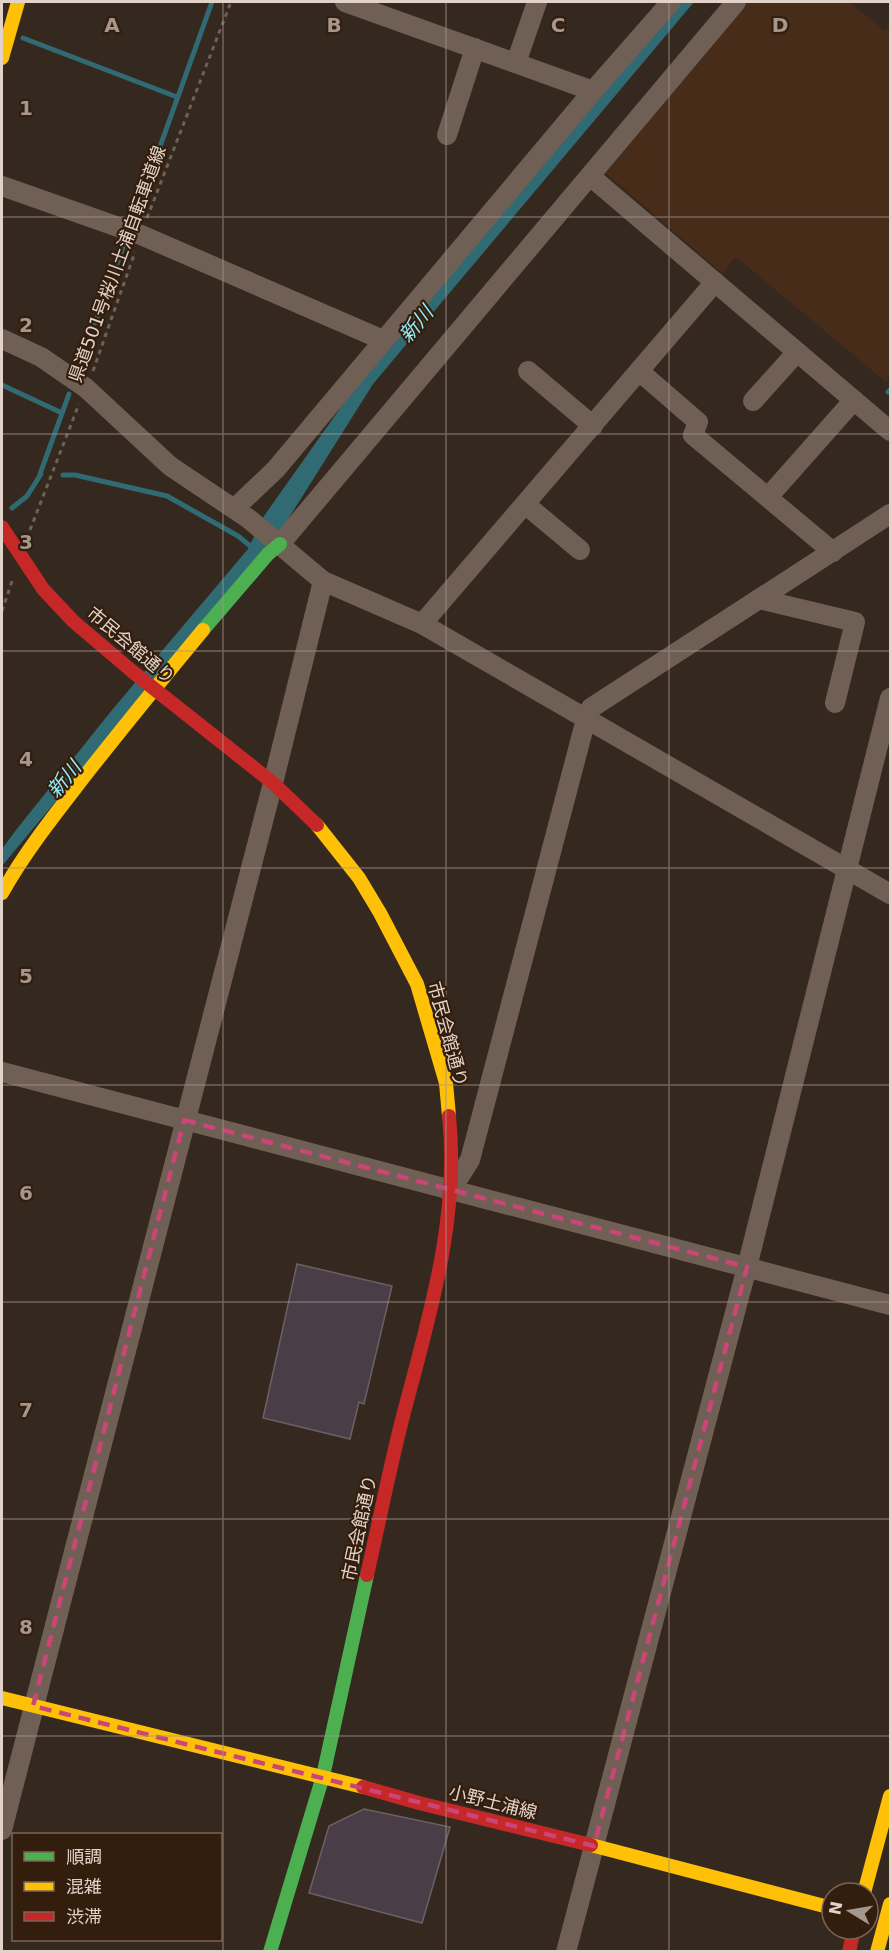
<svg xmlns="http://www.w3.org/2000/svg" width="892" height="1953" font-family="'DejaVu Sans','Noto Sans JP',sans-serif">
  <rect width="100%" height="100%" fill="#35281f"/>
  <path fill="#472c1a" d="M748 2H849L885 31 890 24V377L886 382 736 257 722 273 606 173Z"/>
  <path fill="#306b74" d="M676 2H694L373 384 280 532 2 866V849L16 830 112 710 248 549 264 516 363 376Z"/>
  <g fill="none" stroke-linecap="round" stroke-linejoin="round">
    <g stroke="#306b74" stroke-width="5">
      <path d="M23 38 177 97"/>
      <path d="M135 216 212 2"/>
      <path d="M95 323 126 239"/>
      <path d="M2 385 62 413"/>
      <path d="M888 392 890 390"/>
      <path d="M40 474 69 394"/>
      <path d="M63 475H75L167 496 238 536 254 549"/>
      <path d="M12 508 27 496 41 474"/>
    </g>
  </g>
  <g fill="#493e47" stroke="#696163" stroke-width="1.5">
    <path d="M297 1264 392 1286 364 1404 359 1402 350 1439 263 1418Z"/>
    <path d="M364 1809 450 1827 422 1923 309 1893 329 1826Z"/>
  </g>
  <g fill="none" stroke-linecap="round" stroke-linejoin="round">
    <g stroke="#6e6158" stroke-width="3" stroke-dasharray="4.5 4.5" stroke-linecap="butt">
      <path d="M147 218 231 2"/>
      <path d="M93 371 135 252"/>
      <path d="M30 530 79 404"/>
      <path d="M2 611 12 581"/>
    </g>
    <g stroke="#705f55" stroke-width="20">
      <path d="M345 2 593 91"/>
      <path d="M516 63 537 2"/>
      <path d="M447 135 475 48"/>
      <path d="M590 176 890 431"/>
      <path d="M2 186 141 235 383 340"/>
      <path d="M2 339 41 357 86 388 170 466 249 519 323 581 422 624 890 894"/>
      <path d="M528 371 593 426"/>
      <path d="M639 371 698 422 693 435 833 552"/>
      <path d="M753 401 797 352"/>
      <path d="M768 497 854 400"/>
      <path d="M525 504 580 550"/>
      <path d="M235 508 276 469 593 91 671 2"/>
      <path d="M280 544 736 2"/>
      <path d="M759 599 855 622 835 703"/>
      <path d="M422 624 715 282"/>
      <path d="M2 1072 890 1305"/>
      <path d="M452 1188 470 1160 586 719 591 708 890 514"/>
      <path d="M2 1830 273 783 323 581"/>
      <path d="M566 1952 747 1267 890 698"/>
    </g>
    <g stroke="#4caf50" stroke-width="14">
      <path d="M203 630 268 554 280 544"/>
      <path d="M270 1952 323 1776 367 1575"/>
    </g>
    <g stroke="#ffc107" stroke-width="14">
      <path d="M2 58 18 2"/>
      <path d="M317 825 359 878 380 913 417 984 446 1083 449 1116"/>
      <path d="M2 893C26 850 57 812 87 773 125 725 164 677 203 630"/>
      <path d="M2 1698 363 1787"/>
      <path d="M591 1845 832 1908"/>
      <path d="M864 1893 890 1796"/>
      <path d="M877 1952 890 1904"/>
    </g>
    <g stroke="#c62828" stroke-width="14">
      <path d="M2 527 43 589 73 621 133 672 273 783 317 825"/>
      <path d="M367 1575C379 1523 389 1471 402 1420 428 1320 460 1220 449 1116"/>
      <path d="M363 1787 419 1803 591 1845"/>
      <path d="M849 1952 854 1929"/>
    </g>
  </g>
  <path fill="none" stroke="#ca4676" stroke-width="4.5" stroke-dasharray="12 8" stroke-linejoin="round" d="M184 1120 747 1267 594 1846 33 1706Z"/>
  <path fill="none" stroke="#a5968e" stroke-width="1.5" stroke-opacity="0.55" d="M223 2V1952M446 2V1952M669 2V1952M2 217H890M2 434H890M2 651H890M2 868H890M2 1085H890M2 1302H890M2 1519H890M2 1736H890"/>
  <g text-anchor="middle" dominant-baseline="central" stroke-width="4.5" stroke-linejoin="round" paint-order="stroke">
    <g font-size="18" fill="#e2d2c9" stroke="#331d0d">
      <text transform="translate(117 264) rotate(-70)">県道501号桜川土浦自転車道線</text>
      <text transform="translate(131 645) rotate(40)">市民会館通り</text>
      <text transform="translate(448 1034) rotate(75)">市民会館通り</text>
      <text transform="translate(359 1528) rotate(-78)">市民会館通り</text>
      <text transform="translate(493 1802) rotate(14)">小野土浦線</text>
    </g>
    <g font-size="20" font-style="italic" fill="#94ecf9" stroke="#331d0d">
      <text transform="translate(416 324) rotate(-50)">新川</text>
      <text transform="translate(64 779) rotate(-51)">新川</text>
    </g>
  </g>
  <g font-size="20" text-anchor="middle" font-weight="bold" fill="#a5968e" stroke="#331d0d" stroke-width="4.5" stroke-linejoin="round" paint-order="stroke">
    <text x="112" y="32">A</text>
    <text x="334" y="32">B</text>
    <text x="558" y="32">C</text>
    <text x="780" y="32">D</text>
    <text x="26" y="115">1</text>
    <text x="26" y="332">2</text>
    <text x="26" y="549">3</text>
    <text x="26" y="766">4</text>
    <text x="26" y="983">5</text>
    <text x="26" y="1200">6</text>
    <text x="26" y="1417">7</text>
    <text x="26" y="1634">8</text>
  </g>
  <rect width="892" height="1953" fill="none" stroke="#e2d2c9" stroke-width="6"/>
  <rect x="12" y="1833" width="210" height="108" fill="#331d0d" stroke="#796558" stroke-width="1.5"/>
  <rect x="24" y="1852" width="30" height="9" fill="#4caf50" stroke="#796558" stroke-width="1.5"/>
  <text x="66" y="1863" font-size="18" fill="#e2d2c9">順調</text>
  <rect x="24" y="1882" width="30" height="9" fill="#ffc107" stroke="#796558" stroke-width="1.5"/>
  <text x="66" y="1893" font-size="18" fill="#e2d2c9">混雑</text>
  <rect x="24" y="1912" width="30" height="9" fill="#c62828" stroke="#796558" stroke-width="1.5"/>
  <text x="66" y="1923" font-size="18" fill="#e2d2c9">渋滞</text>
  <g transform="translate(850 1911) rotate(281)"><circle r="28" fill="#331d0d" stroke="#796558" stroke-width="1.5"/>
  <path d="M0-4.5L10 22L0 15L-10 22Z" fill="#a5968e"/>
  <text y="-9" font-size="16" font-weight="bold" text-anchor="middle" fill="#e2d2c9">N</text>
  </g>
</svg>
